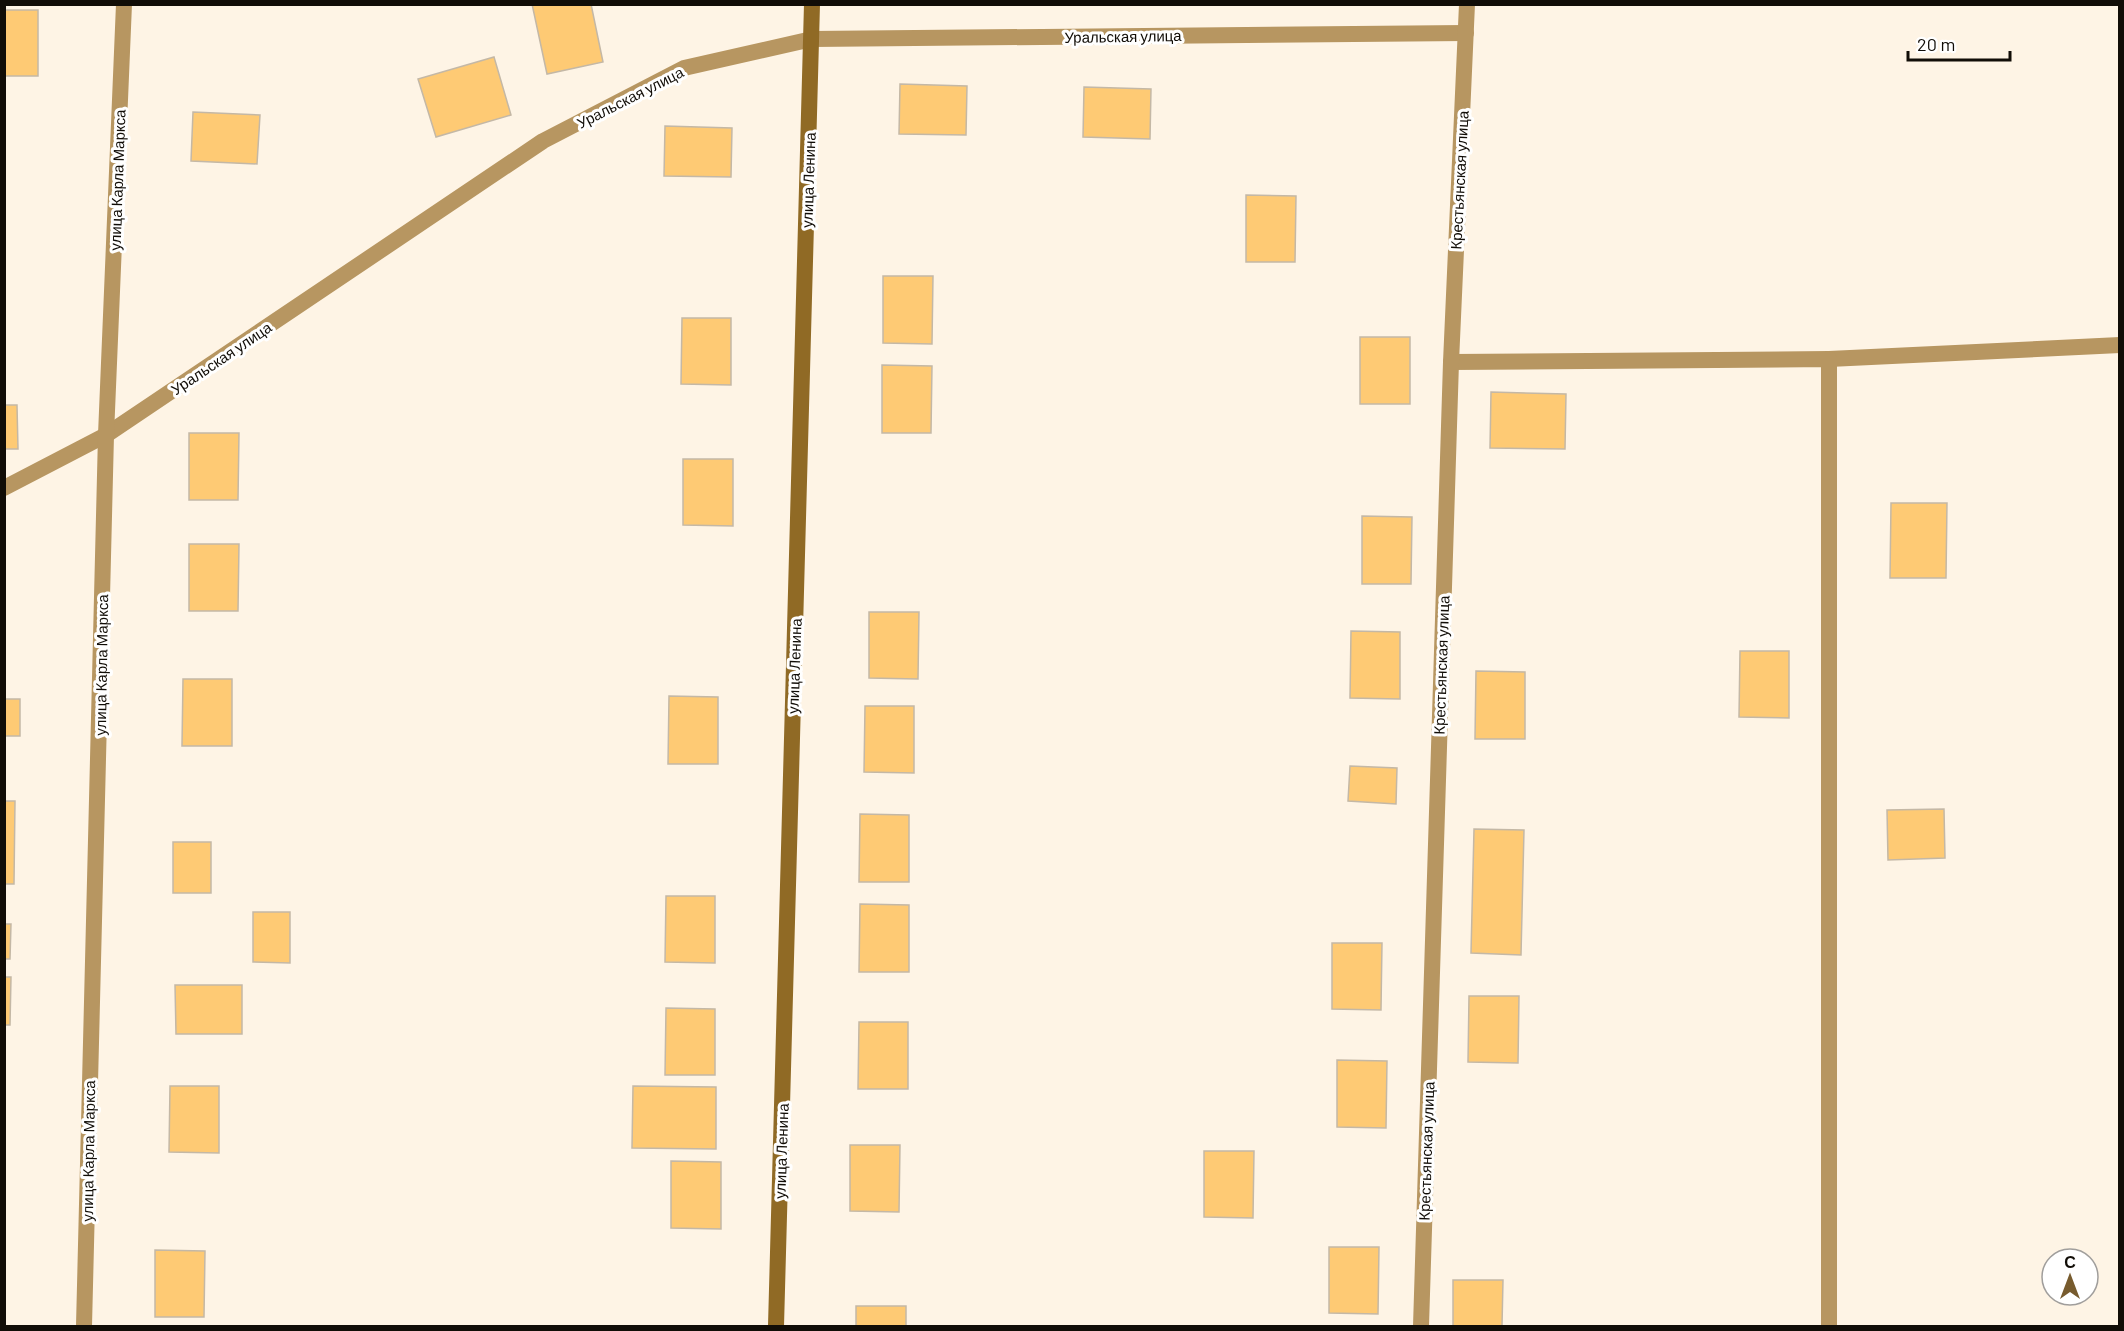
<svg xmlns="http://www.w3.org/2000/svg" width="2124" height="1331" font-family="Barlow,sans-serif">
  <rect width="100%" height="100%" fill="#fef4e5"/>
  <g fill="#feca74" stroke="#c4b8a6" stroke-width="1.5">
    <path d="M532 4H591L603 62 547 74Z"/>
    <rect x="4" y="10" width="34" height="66"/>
    <path d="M494 57 511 115 436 137 418 79Z"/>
    <path d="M900 84 967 86 966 135 899 134Z"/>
    <path d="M1084 87 1151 89 1150 139 1083 137Z"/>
    <path d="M193 112 260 115 257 164 191 161Z"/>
    <path d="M665 126 732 128 731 177 664 176Z"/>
    <path d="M1246 195 1296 196 1295 262H1246Z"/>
    <path d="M883 276H933L932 344 883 343Z"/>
    <path d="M682 318H731V385L681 384Z"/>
    <rect x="1360" y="337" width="50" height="67"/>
    <path d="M882 365 932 366 931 433H882Z"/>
    <path d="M1491 392 1566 394 1565 449 1490 448Z"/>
    <path d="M4 405H17L18 449H4Z"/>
    <path d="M189 433H239L238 500H189Z"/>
    <path d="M683 459H733V526L683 525Z"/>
    <path d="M1891 503H1947L1946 578H1890Z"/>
    <path d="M1362 516 1412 517 1411 584H1362Z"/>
    <path d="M189 544H239L238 611H189Z"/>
    <path d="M869 612H919L918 679 869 678Z"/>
    <path d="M1351 631 1400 632V699L1350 698Z"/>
    <path d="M1740 651H1789V718L1739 717Z"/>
    <path d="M1476 671 1525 672V739H1475Z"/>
    <path d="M183 679H232V746H182Z"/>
    <path d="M669 696 718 697V764H668Z"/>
    <rect x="4" y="699" width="16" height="37"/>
    <path d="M865 706H914V773L864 772Z"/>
    <path d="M1350 766 1397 768 1396 804 1348 801Z"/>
    <path d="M4 801H15L14 884H4Z"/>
    <path d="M1944 809 1945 858 1888 860 1887 810Z"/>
    <path d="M860 814 909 815V882H859Z"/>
    <path d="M1474 829 1524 830 1521 955 1471 953Z"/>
    <rect x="173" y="842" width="38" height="51"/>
    <path d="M666 896H715V963L665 962Z"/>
    <path d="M860 904 909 905V972H859Z"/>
    <path d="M253 912H290V963L253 962Z"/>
    <path d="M4 924H11L10 959H4Z"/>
    <path d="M1332 943H1382L1381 1010 1332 1009Z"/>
    <path d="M4 977H11L10 1025H4Z"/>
    <path d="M175 985H242V1034H176Z"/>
    <path d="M1469 996H1519L1518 1063 1468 1062Z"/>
    <path d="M666 1008 715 1009V1075H665Z"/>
    <path d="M859 1022H908V1089H858Z"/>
    <path d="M1337 1060 1387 1061 1386 1128 1337 1127Z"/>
    <path d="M170 1086H219V1153L169 1152Z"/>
    <path d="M633 1086 716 1087V1149L632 1148Z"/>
    <path d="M850 1145H900L899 1212 850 1211Z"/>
    <path d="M1204 1151H1254L1253 1218 1204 1217Z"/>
    <path d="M671 1161 721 1162V1229L671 1228Z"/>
    <path d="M1329 1247H1379L1378 1314 1329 1313Z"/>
    <path d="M155 1250 205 1251 204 1317H155Z"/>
    <path d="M1453 1280H1503L1502 1326H1453Z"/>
    <rect x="856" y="1306" width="50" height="20"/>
  </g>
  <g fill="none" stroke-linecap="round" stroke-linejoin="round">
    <g stroke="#b79661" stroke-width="16">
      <path d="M1829 359 2120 345"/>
      <path d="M1451 362 1829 359V1326"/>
      <path d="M4 488 106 435 543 141 684 68 812 39 1466 33"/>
      <path d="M84 1326 106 435 124 4"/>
      <path d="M1421 1326 1451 362 1467 4"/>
    </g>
    <path stroke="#906a25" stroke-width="16" d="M776 1326 812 4"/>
  </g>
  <g text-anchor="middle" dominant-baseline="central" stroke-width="6" stroke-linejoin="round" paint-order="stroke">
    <g font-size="15" fill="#110d07" stroke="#fff">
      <text transform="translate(1123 36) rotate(-1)">Уральская улица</text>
      <text transform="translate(630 97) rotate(-27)">Уральская улица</text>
      <text transform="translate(117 180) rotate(-88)">улица Карла Маркса</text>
      <text transform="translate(808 180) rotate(-88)">улица Ленина</text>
      <text transform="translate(1459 180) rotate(-87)">Крестьянская улица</text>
      <text transform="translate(221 358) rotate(-34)">Уральская улица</text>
      <text transform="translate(101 665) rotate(-89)">улица Карла Маркса</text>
      <text transform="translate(1441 665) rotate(-88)">Крестьянская улица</text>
      <text transform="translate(794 666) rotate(-88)">улица Ленина</text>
      <text transform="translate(88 1151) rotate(-89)">улица Карла Маркса</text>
      <text transform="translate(781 1151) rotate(-88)">улица Ленина</text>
      <text transform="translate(1426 1151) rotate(-88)">Крестьянская улица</text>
    </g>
  </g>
  <rect width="2124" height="1331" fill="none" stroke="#110d07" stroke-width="12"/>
  <g transform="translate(2070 1277)"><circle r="28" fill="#ffffff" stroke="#a09e9c" stroke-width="1.5"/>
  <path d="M0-4.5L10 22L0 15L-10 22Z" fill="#775b2e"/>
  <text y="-9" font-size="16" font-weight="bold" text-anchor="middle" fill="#110d07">С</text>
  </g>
  <path d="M1908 51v9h102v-9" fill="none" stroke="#110d07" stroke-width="3"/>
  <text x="1917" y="51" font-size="18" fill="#110d07" stroke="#ffffff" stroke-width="4.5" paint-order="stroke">20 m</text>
</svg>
